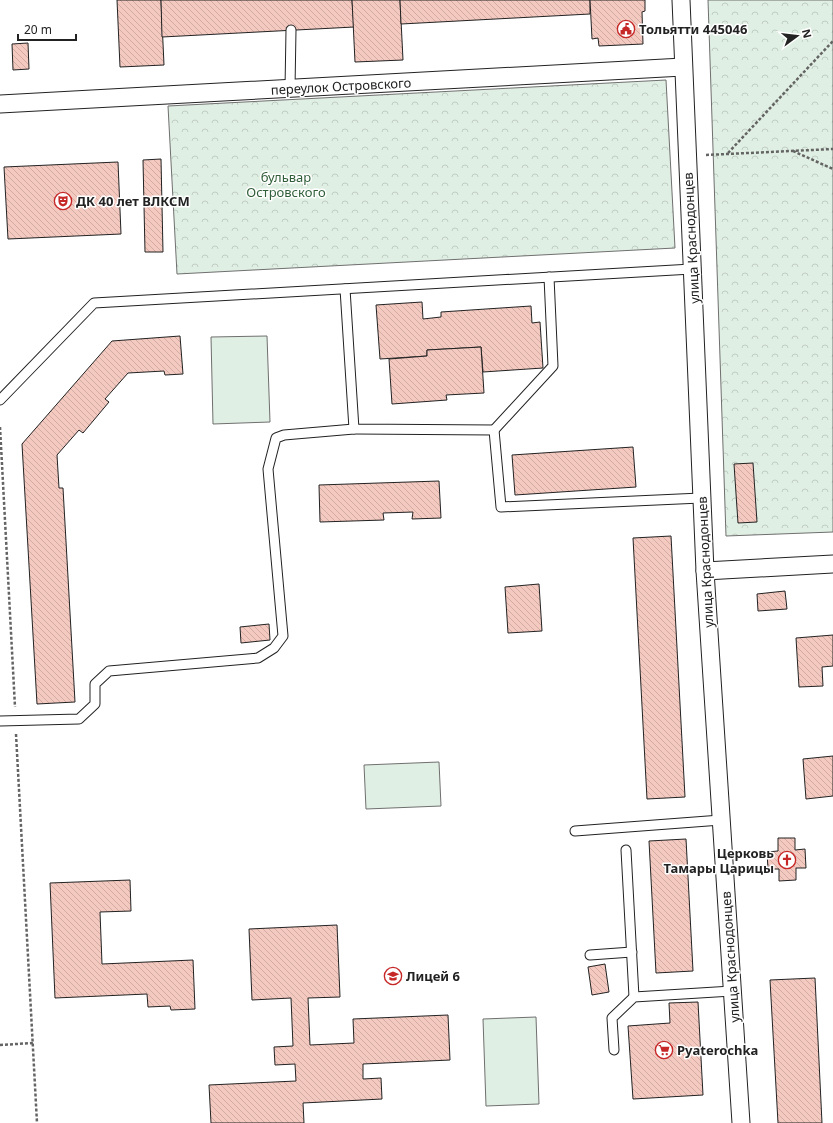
<svg xmlns="http://www.w3.org/2000/svg" width="833" height="1123" font-family="'Noto Sans',sans-serif">
  <defs>
    <pattern id="park-crowns" width="20" height="18" patternUnits="userSpaceOnUse"><rect width="20" height="18" fill="#e0efe3"/><path d="M2 6a3 3 0 1 1 6 0M12 15a3 3 0 1 1 6 0" fill="none" stroke="#c0cdc2"/></pattern>
    <pattern id="building-back-hatch" width="6" height="6" patternUnits="userSpaceOnUse"><rect width="6" height="6" fill="#f3c9c0"/><path d="M-1 5l2 2M0 0l6 6M5-1l2 2" fill="none" stroke="#d0aca5"/></pattern>
  </defs>
  <rect width="100%" height="100%" fill="#fff"/>
  <g fill="#e0efe3" stroke="#6f6f6f">
    <path d="M267 336 270 422 213 424 211 337Z"/>
    <path d="M439 762 441 806 366 809 364 765Z"/>
    <path d="M536 1017 539 1104 486 1106 483 1019Z"/>
  </g>
  <g fill="url(#park-crowns)" stroke="#6f6f6f">
    <path d="M708 0H833V532L726 536Z"/>
    <path d="M666 80 675 248 177 274 168 106Z"/>
  </g>
  <g fill="url(#building-back-hatch)" stroke="#222">
    <path d="M117 0H161L164 65 120 67Z"/>
    <path d="M161 0H352L354 27 162 37Z"/>
    <path d="M352 0H400L403 60 355 62Z"/>
    <path d="M400 0H590V14L401 24Z"/>
    <path d="M590 0H645V11L642 12 643 44 599 46 598 38 592 39Z"/>
    <path d="M28 43 29 69 13 70 12 44Z"/>
    <path d="M161 159 163 252H145L143 160Z"/>
    <path d="M118 162 121 234 8 239 4 167Z"/>
    <path d="M422 302 423 319 441 317V312L531 306 532 323 540 322 543 368 483 372 481 347 427 350V356L380 359 376 305Z"/>
    <path d="M180 336 183 374 165 375 164 371 128 373 105 399 109 402 83 433 79 430 57 455 59 488H63L75 702 37 704 22 444 112 341Z"/>
    <path d="M481 347 484 393 446 395 447 400 392 404 389 359 427 356V350Z"/>
    <path d="M633 447 636 487 515 495 512 455Z"/>
    <path d="M753 463 757 522 738 523 734 464Z"/>
    <path d="M439 481 441 518 412 519 413 512 383 513 384 520 320 522 319 485Z"/>
    <path d="M671 536 685 797 647 799 633 538Z"/>
    <path d="M539 584 542 631 508 633 505 587Z"/>
    <path d="M785 591 787 609 758 611 757 594Z"/>
    <path d="M269 624 270 640 241 643 240 627Z"/>
    <path d="M833 635V666L822 667 823 686 799 687 796 638Z"/>
    <path d="M833 756V796L806 799 803 759Z"/>
    <path d="M778 838H795V850L805 849 806 868H796V880L779 881V869H768L767 852 778 851Z"/>
    <path d="M686 839 693 971 656 973 649 841Z"/>
    <path d="M130 880 131 911 100 912 102 964 193 960 195 1009 171 1010 170 1006 148 1007 147 994 55 998 50 883Z"/>
    <path d="M337 925 340 997 308 998 310 1045 354 1043 353 1019 448 1015 450 1060 363 1064V1079L381 1078 382 1099 303 1103 304 1123H211L209 1085 296 1081 295 1064 275 1065 274 1047 293 1046 291 998 252 1000 249 929Z"/>
    <path d="M605 964 609 992 592 995 588 967Z"/>
    <path d="M815 978 822 1123H778L770 980Z"/>
    <path d="M698 1002 703 1095 633 1099 628 1026 670 1023 669 1003Z"/>
  </g>
  <g fill="none" stroke-linecap="round" stroke-linejoin="round">
    <defs>
      <g id="lane">
        <path d="M290 88 291 30"/>
        <path d="M345 289 354 429 494 430 501 507 701 498"/>
        <path d="M0 400 94 303 692 269"/>
        <path d="M494 430 553 366 549 277"/>
        <path d="M0 721 79 719 95 704V684L109 671 258 658 274 648 283 636 268 469 276 438 284 435 354 429"/>
        <path d="M575 831 721 820"/>
        <path d="M626 850 634 997"/>
        <path d="M590 955 632 952"/>
        <path d="M614 1050 612 1018 634 997 732 991"/>
      </g>
      <g id="street">
        <path d="M681 0 705 571 741 1123"/>
        <path d="M0 104 683 67"/>
        <path d="M705 571 833 564"/>
      </g>
    </defs>
    <use href="#lane" stroke="#222" stroke-width="11"/>
    <use href="#street" stroke="#222" stroke-width="19"/>
    <g stroke="#646464" stroke-width="2.5" stroke-dasharray="3 2" stroke-linecap="butt">
      <path d="M793 151 833 169"/>
      <path d="M728 153 833 41"/>
      <path d="M706 155 833 149"/>
      <path d="M0 427 15 707"/>
      <path d="M16 734 37 1123"/>
      <path d="M0 1045 33 1043"/>
    </g>
    <use href="#lane" stroke="#fff" stroke-width="9"/>
    <use href="#street" stroke="#fff" stroke-width="17"/>
  </g>
  <defs>
    <symbol id="civic-ring" viewBox="-11 -11 22 22"><circle r="9.5" fill="#fff" stroke="#c62828" stroke-width="1.5"/><path d="M-.6-6.5H3V-4.5H.6V-3L4-1V1h2V6H-6V1h2V-1L-.6-3ZM-1.2 2.5V6h2.4V2.5Z" fill="#c62828"/></symbol>
    <symbol id="theatre-ring" viewBox="-11 -11 22 22"><circle r="9.5" fill="#fff" stroke="#c62828" stroke-width="1.5"/><path d="M-5-5.5Q0-4 5-5.5V0Q5 5 0 6Q-5 5-5 0ZM-3.3-2.5H-1v1.5H-3.3ZM1-2.5H3.3v1.5H1ZM-2.8 1Q0 5.5 2.8 1Z" fill="#c62828"/></symbol>
    <symbol id="church-ring" viewBox="-11 -11 22 22"><circle r="9.5" fill="#fff" stroke="#c62828" stroke-width="1.5"/><path d="M-1.2-6h2.4v3.5h3.3v2.4h-3.3V6h-2.4V-.1h-3.3v-2.4h3.3Z" fill="#c62828"/></symbol>
    <symbol id="school-ring" viewBox="-11 -11 22 22"><circle r="9.5" fill="#fff" stroke="#c62828" stroke-width="1.5"/><path d="M0-5L7-2L0 1L-7-2ZM-4 1L0 2.5L4 1V4Q0 6-4 4Z" fill="#c62828"/></symbol>
    <symbol id="supermarket-ring" viewBox="-11 -11 22 22"><circle r="9.5" fill="#fff" stroke="#c62828" stroke-width="1.5"/><path d="M-6-5.5h2.5l.6 2H6L4.5 2H-2.5L-4.4-4H-6ZM-1.5 3.2a1.3 1.3 0 1 0 .1 0ZM3 3.2a1.3 1.3 0 1 0 .1 0Z" fill="#c62828"/></symbol>
  </defs>
  <g fill-rule="evenodd">
    <use href="#civic-ring" x="616" y="19" width="20" height="20"/>
    <use href="#theatre-ring" x="53" y="191" width="20" height="20"/>
    <use href="#church-ring" x="777" y="850" width="20" height="20"/>
    <use href="#school-ring" x="383" y="966" width="20" height="20"/>
    <use href="#supermarket-ring" x="654" y="1040" width="20" height="20"/>
  </g>
  <g text-anchor="middle" dominant-baseline="central" stroke-width="3" stroke-linejoin="round" paint-order="stroke">
    <g font-size="13" font-weight="bold" fill="#222" stroke="#fff" text-anchor="start">
      <text x="639" y="29">Тольятти 445046</text>
      <text x="76" y="201">ДК 40 лет ВЛКСМ</text>
      <text x="774" y="853" text-anchor="end">Церковь<tspan x="774" dy="15">Тамары Царицы</tspan></text>
      <text x="406" y="976">Лицей 6</text>
      <text x="677" y="1050">Pyaterochka</text>
    </g>
    <g font-size="13" fill="#222" stroke="#fff">
      <text transform="translate(341 86) rotate(-3)">переулок Островского</text>
      <text transform="translate(691 238) rotate(-93)">улица Краснодонцев</text>
      <text transform="translate(705 562) rotate(-93)">улица Краснодонцев</text>
      <text transform="translate(730 957) rotate(-94)">улица Краснодонцев</text>
    </g>
    <g font-size="13" fill="#2f5e38" stroke="#fff">
      <text x="286" y="177">бульвар<tspan x="286" dy="15">Островского</tspan></text>
    </g>
  </g>
  <g transform="translate(797 36) rotate(75)" stroke="#ffffff" stroke-width="3" paint-order="stroke">
  <path d="M0-3L7 15L0 10L-7 15Z" fill="#222222"/>
  <text y="-6" font-size="11" font-weight="bold" text-anchor="middle" fill="#222222">N</text>
  </g>
  <path d="M18 34v6h58v-6" fill="none" stroke="#222222" stroke-width="2"/>
  <text x="24" y="34" font-size="12" fill="#222222" stroke="#ffffff" stroke-width="3" paint-order="stroke">20 m</text>
</svg>
